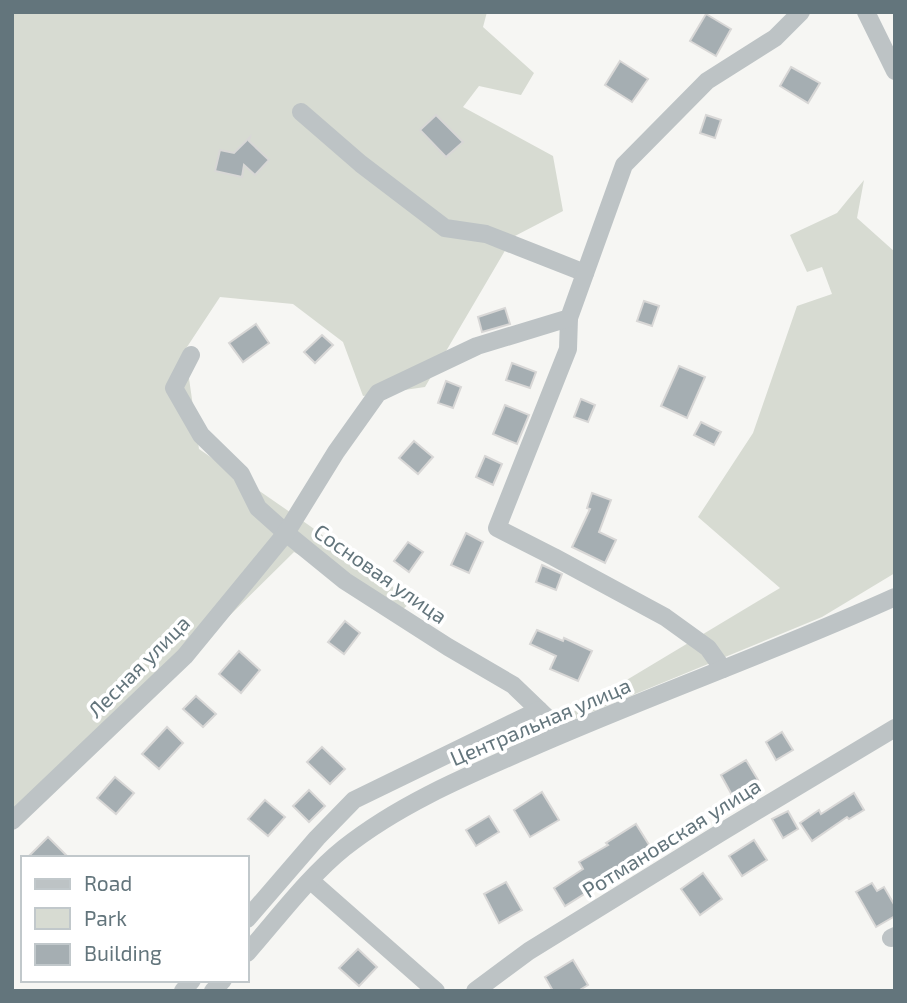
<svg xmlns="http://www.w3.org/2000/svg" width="907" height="1003" font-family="'Exo 2',sans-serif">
  <rect width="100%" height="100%" fill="#f6f6f3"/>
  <g fill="#d7dbd2">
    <path d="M12 12H487L483 27 534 73 521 95 479 86 463 107 553 156 563 211 513 237 425 387 363 396 343 342 293 304 220 297 185 350 199 449 310 526 412 601 402 610 294 552 51 792 12 821Z"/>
    <path d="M864 180 857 218 895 252V573L822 617 572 720 570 714 780 588 698 517 753 433 797 306 832 294 822 267 807 272 790 235 837 213Z"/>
  </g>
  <g fill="#a5aeb2" stroke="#d8d7d6" stroke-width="2">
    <path d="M706 14 731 29 716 56 690 41Z"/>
    <path d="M620 61 648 79 632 102 605 85Z"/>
    <path d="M791 67 820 83 808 103 780 86Z"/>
    <path d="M436 115 463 142 446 157 420 130Z"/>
    <path d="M706 115 721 120 715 138 700 133Z"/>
    <path d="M250 137 249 141 269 160 255 175 244 165 242 177 215 171 220 150 234 153Z"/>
    <path d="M644 301 659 306 652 326 637 321Z"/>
    <path d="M505 308 510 324 482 332 478 317Z"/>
    <path d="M256 324 269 343 243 362 229 343Z"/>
    <path d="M322 335 333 345 315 363 304 352Z"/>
    <path d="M512 363 536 372 530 388 506 380Z"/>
    <path d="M679 366 705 377 687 418 661 406Z"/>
    <path d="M446 381 461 387 453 408 438 403Z"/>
    <path d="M581 399 595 405 588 422 574 417Z"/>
    <path d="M505 405 529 415 517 444 493 434Z"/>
    <path d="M701 422 721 432 714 445 694 435Z"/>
    <path d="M414 441 433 457 418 474 399 458Z"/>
    <path d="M485 456 502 464 493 485 476 477Z"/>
    <path d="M592 493 611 500 599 532 616 540 605 563 572 547 590 509 587 508Z"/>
    <path d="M466 533 483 542 469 573 451 565Z"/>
    <path d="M408 542 423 552 409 572 394 561Z"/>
    <path d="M542 565 562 574 556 590 536 582Z"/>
    <path d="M345 621 360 633 344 654 328 642Z"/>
    <path d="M537 630 563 641 564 638 592 651 578 681 550 669 556 656 530 644Z"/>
    <path d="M239 651 260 670 241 693 219 674Z"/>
    <path d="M196 696 216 714 203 727 183 709Z"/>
    <path d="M167 727 183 743 159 769 142 754Z"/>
    <path d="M782 732 793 750 776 760 766 742Z"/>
    <path d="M322 747 345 769 330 784 307 762Z"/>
    <path d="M746 760 758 780 732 795 721 775Z"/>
    <path d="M115 777 134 793 116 814 97 798Z"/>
    <path d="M309 790 325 806 309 822 293 806Z"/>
    <path d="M542 792 559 820 530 837 514 810Z"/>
    <path d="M854 793 864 810 849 819 847 817 812 841 800 823 819 810 821 814Z"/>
    <path d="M265 800 285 817 268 836 248 819Z"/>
    <path d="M788 811 798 829 783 838 772 819Z"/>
    <path d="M489 816 499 832 476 846 466 830Z"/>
    <path d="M636 824 651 848 608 874 612 880 595 890 594 888 565 906 554 888 583 869 579 862 608 845 606 843Z"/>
    <path d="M48 837 69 858H27Z"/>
    <path d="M754 840 767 860 742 876 729 856Z"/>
    <path d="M703 873 722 899 700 915 681 889Z"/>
    <path d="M506 882 522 910 499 923 484 894Z"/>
    <path d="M872 883 877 891 884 887 895 906V916L876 927 856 892Z"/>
    <path d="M358 949 377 967 359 986 339 968Z"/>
    <path d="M573 960 588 985 578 991H553L545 977Z"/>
  </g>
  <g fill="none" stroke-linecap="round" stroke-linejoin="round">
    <g stroke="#bdc3c5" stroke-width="18">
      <path d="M866 12 895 71"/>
      <path d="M301 112 361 164 445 228 486 234 585 273"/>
      <path d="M569 318 568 349 497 528 554 557 665 617 708 648 723 669"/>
      <path d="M191 355 174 388 201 435 241 474 258 508 286 533 345 581 448 647 513 685 563 733"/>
      <path d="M12 821 185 656 286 533 336 452 378 393 477 346 569 318 624 165 707 81 775 38 801 12"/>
      <path d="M311 881 436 991"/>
      <path d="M247 919 317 838 354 800 539 710"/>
      <path d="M891 938 895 936"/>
      <path d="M247 953C277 919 309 876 344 848 398 805 464 777 526 750 648 696 774 652 895 597"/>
      <path d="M183 991 192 980"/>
      <path d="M213 991 223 980"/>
      <path d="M475 991 529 951 720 833 895 728"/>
    </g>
  </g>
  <g text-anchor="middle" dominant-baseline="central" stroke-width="7" stroke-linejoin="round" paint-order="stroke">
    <g font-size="21" fill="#63757c" stroke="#fff">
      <text transform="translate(381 573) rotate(35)">Сосновая улица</text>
      <text transform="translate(138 666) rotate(-45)">Лесная улица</text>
      <text transform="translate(540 721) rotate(-23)">Центральная улица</text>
      <text transform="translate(671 837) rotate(-32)">Ротмановская улица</text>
    </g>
  </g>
  <rect width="907" height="1003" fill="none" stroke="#63757c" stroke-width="28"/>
  <rect x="21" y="856" width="228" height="126" fill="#ffffff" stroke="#c1c8cb" stroke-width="2"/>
  <rect x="35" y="879" width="35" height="10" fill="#bdc3c5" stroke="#c1c8cb" stroke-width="2"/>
  <text x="84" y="891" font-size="21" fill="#63757c">Road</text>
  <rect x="35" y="908" width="35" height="21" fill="#d7dbd2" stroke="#c1c8cb" stroke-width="2"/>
  <text x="84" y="926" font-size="21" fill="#63757c">Park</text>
  <rect x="35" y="944" width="35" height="21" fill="#a5aeb2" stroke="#c1c8cb" stroke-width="2"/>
  <text x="84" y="961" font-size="21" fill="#63757c">Building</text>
</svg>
